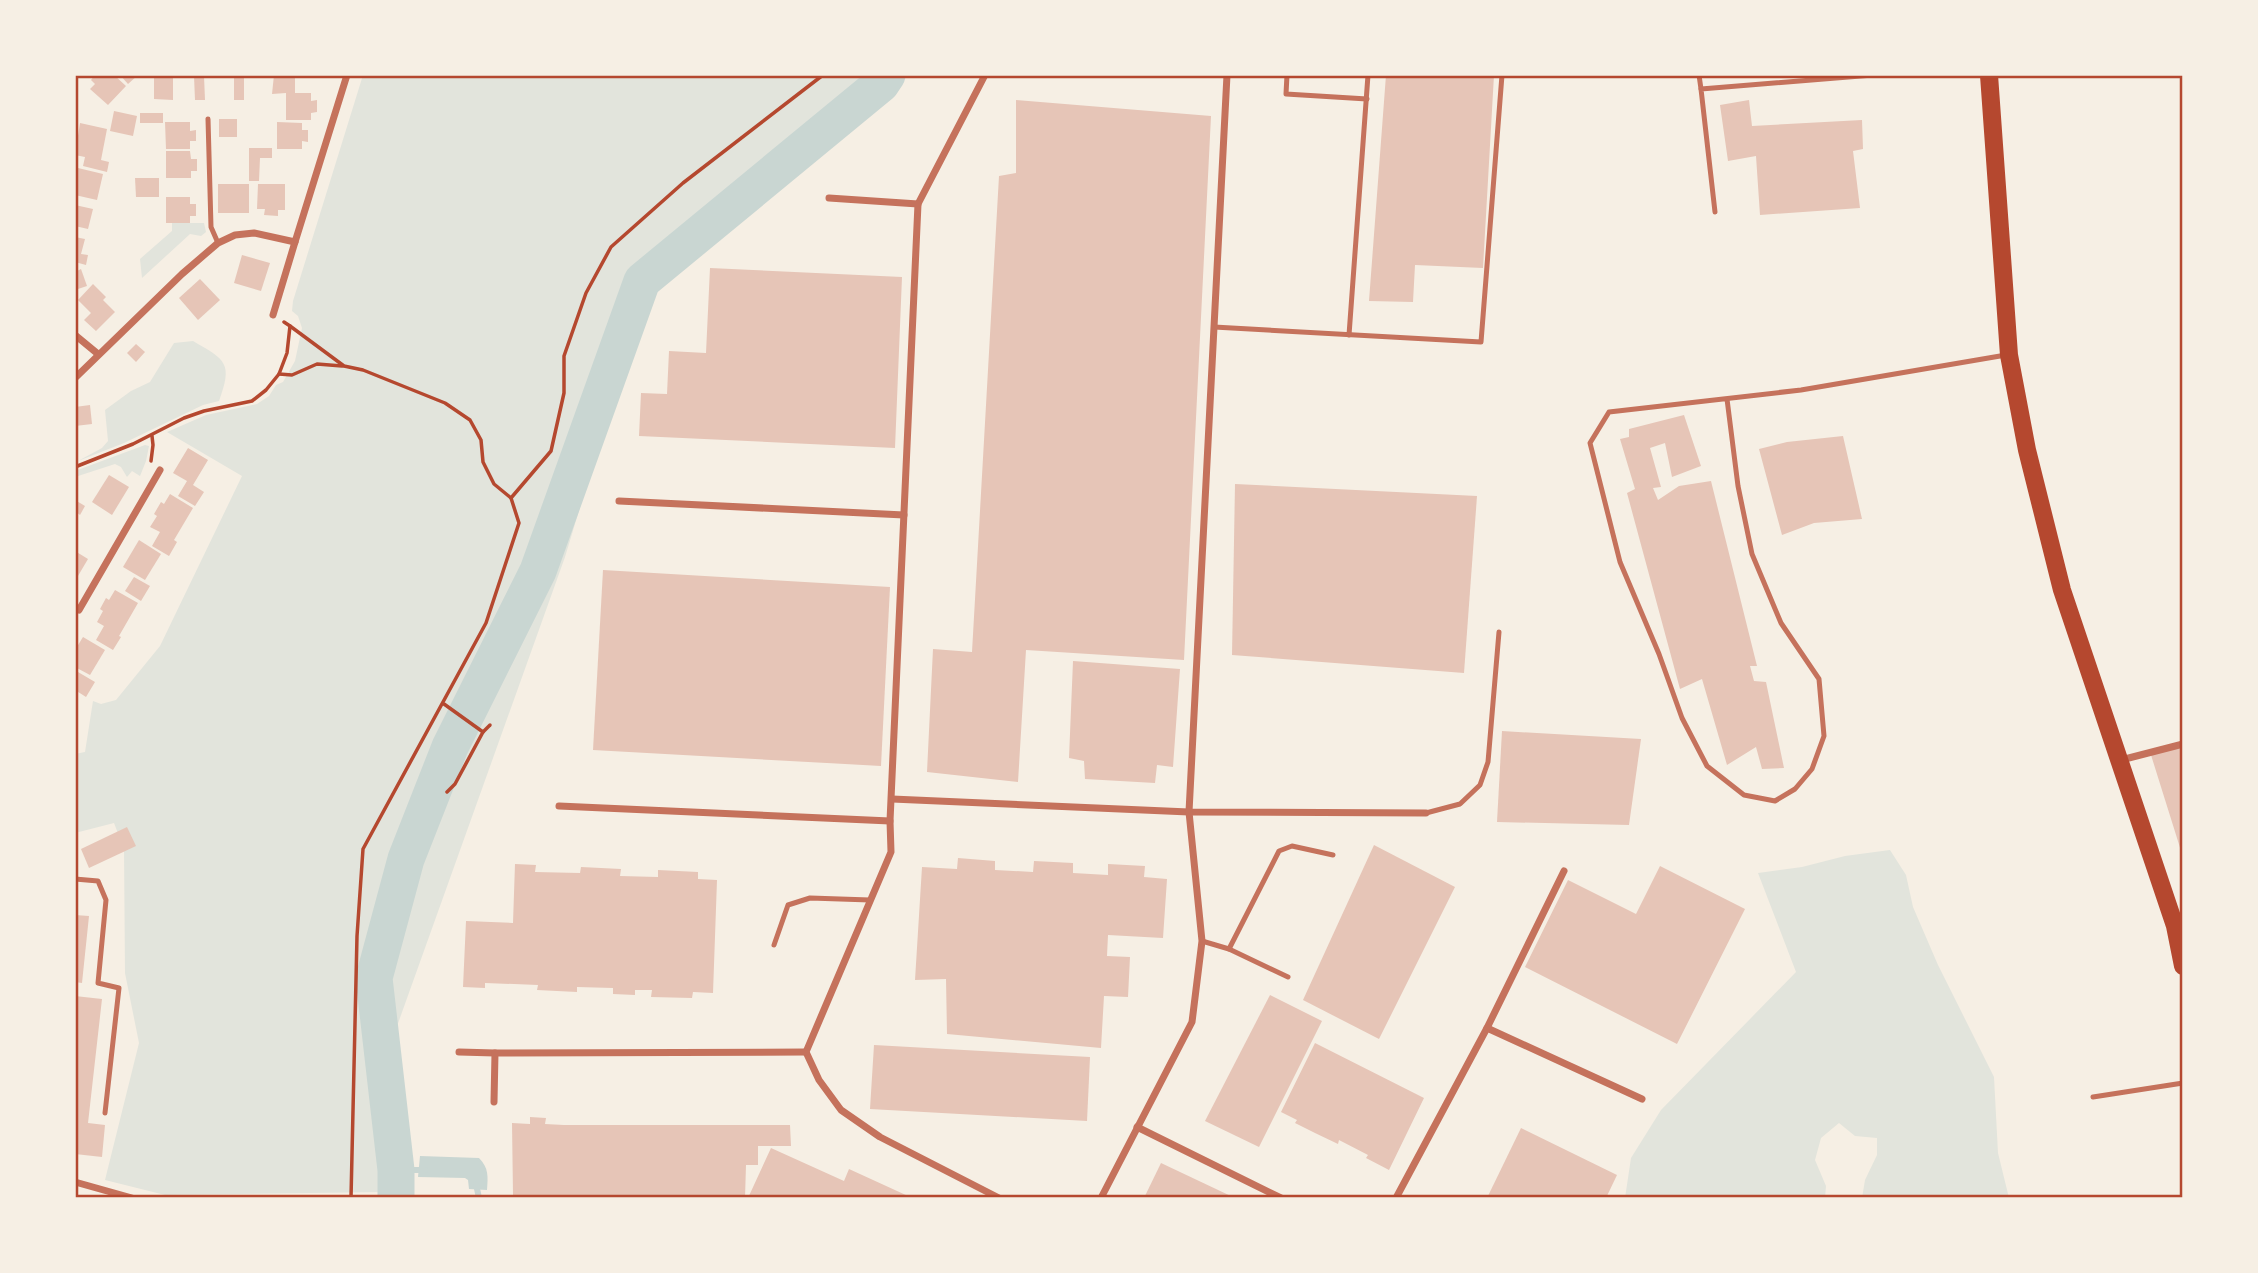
<svg xmlns="http://www.w3.org/2000/svg" width="2258" height="1273" font-family="'Open Sans',sans-serif">
  <rect width="100%" height="100%" fill="#f6efe4"/>
  <g fill="#e2e4dc">
    <path d="M363 75H907L660 285 607 418 565 557 396 1029 408 1154 385 1192 165 1195 105 1180 139 1043 125 973 124 849 114 823 75 833V754L85 752 93 701 101 704 116 700 160 646 242 476 167 432 206 415 257 404 269 396 276 385 283 382 295 361 302 328 298 316 292 311 293 301Z"/>
    <path d="M172 223H204L206 232 201 236 190 234 142 278 140 259 172 231Z"/>
    <path d="M193 341C226 360 233 363 219 401L203 405 124 443 78 461 102 448 108 441 105 410 131 391 150 382 174 343Z"/>
    <path d="M145 445 149 446 146 461 140 476 132 471 127 477 121 467 115 464 75 477V471Z"/>
    <path d="M1890 850 1906 875 1913 907 1938 965 1994 1077 1998 1153 2009 1198H1862L1865 1180 1877 1155V1138L1855 1136 1839 1123 1821 1138 1815 1160 1826 1186 1825 1198H1625L1631 1158 1661 1110 1796 972 1758 873 1802 867 1845 856Z"/>
  </g>
  <path fill="#c9d6d2" d="M420 1156 479 1158C489 1168 488 1177 487 1190L469 1189 468 1180 465 1178 418 1177Z"/>
  <g fill="none" stroke-linecap="round" stroke-linejoin="round">
    <g stroke="#c9d6d2" stroke-width="6">
      <path d="M396 1170H425"/>
      <path d="M476 1184 479 1198"/>
    </g>
    <path stroke="#c9d6d2" stroke-width="37" d="M396 1198V1170L374 978 406 859 450 747 538 571 642 281 881 84 887 75"/>
  </g>
  <g fill="#e6c5b7">
    <path d="M95 75H114L126 86 108 105 90 89 95 84 91 80Z"/>
    <path d="M120 75H138L128 84Z"/>
    <path d="M274 75H295V93H311V101L317 100V112L311 113V120H286V93L272 94Z"/>
    <path d="M1386 75H1494L1483 268 1415 265 1413 302 1369 301Z"/>
    <path d="M154 76H173V100L154 99Z"/>
    <path d="M194 76H204L205 100H195Z"/>
    <rect x="234" y="76" width="10" height="24"/>
    <path d="M1016 100 1211 116 1184 660 1026 650 1018 782 927 772 933 649 972 652 999 176 1016 173Z"/>
    <path d="M1749 100 1752 126 1862 120 1863 149 1853 151 1860 208 1760 215 1756 156 1728 161 1720 105Z"/>
    <path d="M114 111 137 116 133 136 110 131Z"/>
    <rect x="140" y="113" width="23" height="10"/>
    <rect x="219" y="119" width="18" height="18"/>
    <path d="M165 122H190V131L196 130V141H190V149H166Z"/>
    <path d="M277 122 302 123V130H308V142L302 141V149H277Z"/>
    <path d="M80 123 107 129 101 160 109 162 107 172 83 166 85 157 75 155Z"/>
    <path d="M249 148H272V158H260L259 181H249Z"/>
    <path d="M166 151H190L191 159H197V171H191V178H166Z"/>
    <path d="M78 168 103 174 97 200 75 195V174Z"/>
    <path d="M135 178H159V197H136Z"/>
    <rect x="218" y="184" width="31" height="29"/>
    <path d="M258 184H285V210H278V216L264 215 265 209H257Z"/>
    <path d="M166 197H190V204H196V216H190V223H166Z"/>
    <path d="M75 205 93 209 88 229 75 226Z"/>
    <path d="M75 237 85 239 81 254 88 255 86 265 75 262Z"/>
    <path d="M242 255 270 263 261 291 234 283Z"/>
    <path d="M710 268 902 277 895 448 639 436 641 393 667 394 669 351 706 353Z"/>
    <path d="M81 269 87 286 75 290V272Z"/>
    <path d="M200 279 220 300 198 320 179 298Z"/>
    <path d="M93 284 106 297 103 300 115 312 96 331 84 320 91 313 78 300Z"/>
    <path d="M136 344 145 352 136 362 127 353Z"/>
    <path d="M90 405 92 424 75 426V407Z"/>
    <path d="M1684 415 1701 466 1672 477 1665 443 1650 448 1661 487 1653 488 1658 500 1679 486 1711 481 1757 666H1750L1754 681 1766 682 1784 768 1762 769 1756 747 1727 765 1702 679 1680 689 1627 493 1635 489 1620 439 1629 437V429Z"/>
    <path d="M1843 436 1862 519 1814 523 1782 535 1759 449 1787 442Z"/>
    <path d="M188 448 208 460 193 485 204 492 195 506 178 496 187 481 173 473Z"/>
    <path d="M109 475 129 487 112 515 92 502Z"/>
    <path d="M1235 484 1477 496 1464 673 1232 655Z"/>
    <path d="M170 494 193 508 174 540 177 542 169 556 152 546 160 532 150 527 157 516 154 514 161 502 164 504Z"/>
    <path d="M75 500 85 506 80 515 75 511Z"/>
    <path d="M139 540 161 554 145 580 123 567Z"/>
    <path d="M75 551 88 559 75 581Z"/>
    <path d="M603 570 890 587 881 766 593 750Z"/>
    <path d="M134 577 150 586 141 601 125 591Z"/>
    <path d="M115 590 138 603 119 636 121 637 113 650 96 640 104 626 97 622 103 611 100 609 106 598 109 600Z"/>
    <path d="M83 637 105 650 90 675 75 667V650Z"/>
    <path d="M1073 661 1180 669 1173 767 1157 765 1155 783 1085 779 1084 761 1069 758Z"/>
    <path d="M78 672 95 682 86 697 75 690V676Z"/>
    <path d="M1502 731 1641 739 1629 825 1497 822Z"/>
    <path d="M2183 746 2182 763V854L2151 755Z"/>
    <path d="M127 827 136 846 89 868 81 849Z"/>
    <path d="M1374 845 1455 887 1379 1039 1303 1000Z"/>
    <path d="M958 858 995 861V870L1033 872 1034 861 1073 863V873L1108 875V864L1145 866 1144 877 1167 879 1163 938 1108 935 1107 956 1130 957 1128 997 1104 996 1101 1048 947 1034 946 979 915 980 922 867 957 869Z"/>
    <path d="M515 864 536 865 535 872 580 873 581 867 621 869 620 876 658 877V870L698 872V879L717 880 713 993 693 992 692 998 651 997 652 990H635V995L613 994V988L577 987V992L537 990 538 985 485 983V988L463 987 466 921 513 923Z"/>
    <path d="M1660 866 1745 909 1677 1044 1525 967 1568 880 1636 914Z"/>
    <path d="M75 915 89 916 82 983 75 982Z"/>
    <path d="M1270 995 1322 1021 1259 1147 1205 1121Z"/>
    <path d="M75 996 102 999 88 1123 105 1125 102 1157 75 1154Z"/>
    <path d="M1315 1043 1424 1098 1389 1170 1366 1158 1368 1155 1339 1140 1338 1144 1315 1133 1295 1123 1297 1120 1281 1112Z"/>
    <path d="M874 1045 1090 1057 1087 1121 870 1109Z"/>
    <path d="M530 1117 546 1118 545 1124 564 1125H790L791 1146H758V1165H746L745 1198H565L564 1195H513L512 1123 530 1124Z"/>
    <path d="M1521 1128 1617 1175 1606 1198H1487Z"/>
    <path d="M771 1148 844 1181 849 1169 908 1196 907 1198H748Z"/>
    <path d="M1161 1163 1235 1198H1144Z"/>
  </g>
  <g fill="none" stroke-linecap="round" stroke-linejoin="round">
    <g stroke="#b5482f" stroke-width="3.5">
      <path d="M290 326 344 366 363 370 445 403 470 420 481 440 483 462 494 484 511 498"/>
      <path d="M279 374 292 375 317 364 342 366"/>
      <path d="M151 461 153 445 152 436"/>
      <path d="M75 467 133 444 184 418 204 411 252 401 266 390 279 374 287 353 290 326 284 322"/>
      <path d="M444 704 483 732 455 784 447 792"/>
      <path d="M483 732 490 725"/>
      <path d="M351 1198 357 936 363 849 486 623 519 523 511 498 551 451 564 393V356L586 293 611 247 683 183 823 75"/>
    </g>
    <g stroke="#c5725c" stroke-width="5">
      <path d="M1287 75 1286 94 1367 99"/>
      <path d="M1699 75 1701 89"/>
      <path d="M208 119 211 227 218 243"/>
      <path d="M1715 212 1701 89 1873 75"/>
      <path d="M1214 327 1481 342 1502 75"/>
      <path d="M1349 335 1368 75"/>
      <path d="M1727 399 1738 486 1752 554 1781 623 1819 679 1824 736 1812 769 1795 789 1775 801 1744 795 1707 766 1682 718 1659 654 1620 562 1590 443 1609 412 1801 390 2006 355"/>
      <path d="M1426 813 1460 804 1480 785 1488 762 1499 632"/>
      <path d="M75 879 98 881 106 900 98 983 119 988 105 1113"/>
      <path d="M1202 941 1229 949 1288 977"/>
      <path d="M774 945 788 905 810 898 870 900"/>
      <path d="M1229 949 1279 851 1292 846 1333 855"/>
      <path d="M2093 1097 2183 1083"/>
    </g>
    <g stroke="#c5725c" stroke-width="7">
      <path d="M985 75 918 204 890 821 891 852 806 1052 819 1080 841 1110 880 1137 999 1198"/>
      <path d="M829 198 918 204"/>
      <path d="M273 315 295 242"/>
      <path d="M75 335 98 354"/>
      <path d="M75 378 182 274 218 243 235 235 254 233 295 242 347 75"/>
      <path d="M619 501 904 515"/>
      <path d="M79 610 160 470"/>
      <path d="M2121 760 2183 744"/>
      <path d="M892 799 1189 812 1426 813"/>
      <path d="M559 806 890 821"/>
      <path d="M1487 1028 1564 871"/>
      <path d="M459 1052 495 1053"/>
      <path d="M494 1102 495 1053 806 1052"/>
      <path d="M1137 1127 1281 1198"/>
      <path d="M75 1182 132 1198"/>
      <path d="M1101 1198 1192 1022 1202 941 1189 812 1227 75"/>
      <path d="M1396 1198 1487 1028 1642 1099"/>
    </g>
    <path stroke="#b5482f" stroke-width="18" d="M1989 75 2009 355 2027 450 2062 590 2175 926 2183 966"/>
  </g>
  <rect width="2258" height="1273" fill="none" stroke="#f6efe4" stroke-width="154"/>
  <rect x="77" y="77" width="2104" height="1119" fill="none" stroke="#b5482f" stroke-width="2.5"/>
</svg>
